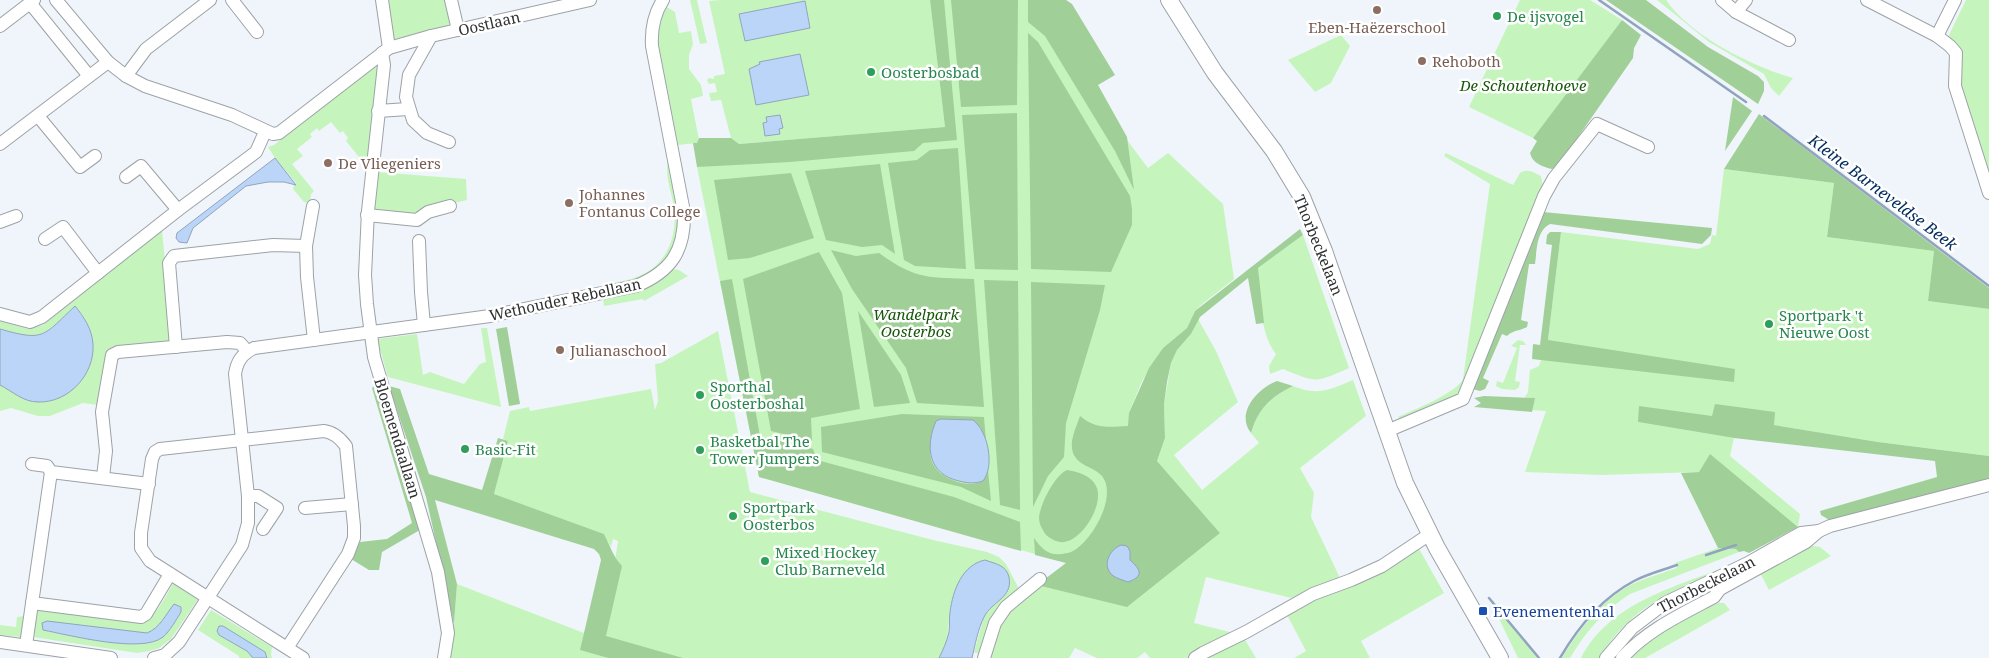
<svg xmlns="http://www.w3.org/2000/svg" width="1989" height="658" font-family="'Noto Serif',serif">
  <rect width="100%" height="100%" fill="#f0f5fb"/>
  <g fill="#c5f5bd">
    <path d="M387 0H446L452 28 394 39Z"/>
    <path d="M690 0H697L707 43 700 44Z"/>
    <path d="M720 0H930L945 127 739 144 731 138 721 100 711 101 709 93 717 92 715 83 709 84 707 80 709 78 714 79V76L725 74 709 1Z"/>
    <path d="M943 0H1063L1097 84 1127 140 1148 168 1168 153 1223 204 1234 279 1201 305 1195 311 1187 328 1163 348 1142 381 1129 413V425L1115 508 1067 563 759 477 697 167 947 130Z"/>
    <path d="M1520 0H1590L1622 20 1533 138 1469 107Z"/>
    <path d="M1657 0H1666C1691 36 1751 66 1793 78L1779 96 1771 88 1764 74 1709 42Z"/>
    <path d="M1966 0H1989V173L1947 39Z"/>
    <path d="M667 7 675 12 679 33 691 31 693 44 689 55V69L701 85 703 96 691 99 699 140 697 143 678 145 675 143 656 36 662 16Z"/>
    <path d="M1341 35 1350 46 1331 83 1315 92 1288 60Z"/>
    <path d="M376 63 380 69 369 163 363 162 346 141 348 138 343 131 340 133 331 122 319 131 317 128 310 134 312 137 297 149 303 156 292 164 314 191 311 194 310 203 304 202 293 189 294 185H296V183L275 158 268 147 274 145Z"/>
    <path d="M1446 153 1513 185 1520 173C1527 168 1534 172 1541 176L1543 186 1465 387 1457 394 1407 420H1401L1398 417C1413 410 1457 393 1463 379L1490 184 1444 156Z"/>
    <path d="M669 157C676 198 692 241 653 271 649 274 645 278 640 280 632 284 620 285 610 288L609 284C619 282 630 280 639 276 669 264 679 232 673 202 670 187 664 172 669 157Z"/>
    <path d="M1724 169 1834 183 1827 237 1934 251 1928 301 1989 309V456L1878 442 1773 425 1638 422 1734 438 1730 456 1800 514 1798 527 1710 455 1699 472 1601 475 1525 472 1546 411 1531 410 1533 398 1525 397 1528 392 1530 370 1539 366 1548 340 1561 232 1698 249 1710 244 1712 235 1716 236Z"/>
    <path d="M376 172 466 179 467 200 425 210 414 216 374 212 372 207Z"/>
    <path d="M162 230 173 343 107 350 98 405 83 403 50 416H38L11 408 0 411V385L89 368C96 343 93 326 75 306 43 336 45 342 0 329V321L28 329 43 325 90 286Z"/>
    <path d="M1303 235 1349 368C1315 383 1317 383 1283 369L1270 374 1269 366 1276 354C1259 333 1260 294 1258 268Z"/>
    <path d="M674 269 679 270 688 276 644 301 643 299 604 306 603 299 647 288Z"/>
    <path d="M1198 319 1216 351 1238 402 1174 455 1202 490 1259 443 1251 433C1258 409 1270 397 1293 386 1318 396 1329 390 1353 380L1366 416 1300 468 1314 493 1311 517 1340 578 1291 598 1206 577 1194 623 1234 633 1190 658H1150L1145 652 1137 658H1097L1075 648 1069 658H987L997 623 1037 585 1220 533 1157 461 1165 438 1164 404 1171 363 1177 350 1191 334Z"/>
    <path d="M481 328H487L501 407 388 377 377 339 417 334 423 375 430 372 464 384 480 364 486 362Z"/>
    <path d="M718 331 750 492 933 540 987 552 999 557 1006 564 1019 589 981 655 974 652 984 616 990 609 958 584C955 593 952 602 950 611 947 631 950 639 939 658H677L603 639 618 541 613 539 611 547 604 534 494 494 508 441 503 439 510 411 529 407 530 411 651 389 655 410 658 401 655 364 661 363Z"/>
    <path d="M1518 340 1523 341 1526 345H1520L1515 381 1520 382 1519 387 1515 390 1502 389 1496 386 1497 381 1503 383 1517 348 1511 346Z"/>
    <path d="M1808 545 1820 547 1831 556 1769 590 1759 571Z"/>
    <path d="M1418 547 1444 593 1361 641 1370 658H1294L1306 651 1285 611Z"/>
    <path d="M1718 548 1737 549 1739 552 1630 594C1605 610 1585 632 1570 658H1562C1579 629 1605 596 1637 582 1650 577 1664 572 1677 568L1675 563Z"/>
    <path d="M1728 566C1672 592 1634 603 1599 658H1581C1609 603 1675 587 1728 566Z"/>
    <path d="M174 582 198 599 171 639 159 648 149 651 137 653 33 637 38 607 136 623C156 620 164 598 174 582Z"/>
    <path d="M457 584 584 633 581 650 608 658H449L454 624Z"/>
    <path d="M1489 598 1537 658H1518Z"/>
    <path d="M1719 603H1724L1730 610 1645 658H1627L1676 622Z"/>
    <path d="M211 610 272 647 271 655 272 658H267L265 652 219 626 217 631 219 635 247 651 253 658H239V656L198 630Z"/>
    <path d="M24 616 22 637 0 635V625L16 627 17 617Z"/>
    <path d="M1242 635 1256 658H1198Z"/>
  </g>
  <g fill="#a0d098">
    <path d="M930 0H944L957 140 923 143 914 151 790 162 697 167 693 143H697L699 138H731L739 144 945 127Z"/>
    <path d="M951 0H1018L1017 105 961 107Z"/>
    <path d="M1028 0H1066L1072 4 1115 75 1098 85 1127 137 1134 190 1115 151 1045 36 1028 22Z"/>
    <path d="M1606 0H1646L1708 47 1758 76 1764 82V91L1758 104Z"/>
    <path d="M1622 20 1641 35 1634 48 1633 58 1560 163 1552 169C1543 167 1532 163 1530 153L1537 141 1533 138Z"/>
    <path d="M1028 33 1038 42 1044 52 1130 196 1132 209V225L1111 272 1031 269Z"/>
    <path d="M1733 97 1752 111 1725 151Z"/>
    <path d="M1017 113 1018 270 975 269 962 115Z"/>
    <path d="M1759 114 1989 288V309L1928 301 1934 251 1827 237 1834 183 1724 169Z"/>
    <path d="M958 148 966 269 915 266 904 260 888 163 917 160 930 150Z"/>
    <path d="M880 164 895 254 882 245 862 247 826 240 805 171Z"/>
    <path d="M791 173 814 238 750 258 728 260 714 180Z"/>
    <path d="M1543 212 1712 228 1711 235 1702 244 1550 224C1536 231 1537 251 1535 264H1529L1521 320 1528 322 1527 327C1520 331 1513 330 1507 336L1502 334 1483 378 1489 381 1485 389 1480 391 1472 389Z"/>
    <path d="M1300 229 1303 235 1258 268 1264 323 1256 324 1248 278 1200 317 1191 334 1177 350 1171 363 1167 382 1164 404 1165 438 1157 461 1220 533 1127 607 1037 585 1066 563 1035 555 1034 538C1041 548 1048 556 1062 554 1065 553 1070 553 1073 551 1092 541 1118 496 1102 476 1093 466 1079 467 1073 453 1069 441 1076 428 1080 416 1096 429 1107 427 1128 426L1129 413 1149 368 1163 348 1187 328 1195 311Z"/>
    <path d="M1550 232H1561L1548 340 1735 369 1734 382 1532 359 1533 344 1540 345 1552 245 1546 244 1547 235Z"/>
    <path d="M831 250 856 256 879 253C918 281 929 277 974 279L984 407 917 403 906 368 852 289Z"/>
    <path d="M819 252 842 293 860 409 811 418 812 441 771 431 743 279Z"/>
    <path d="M732 279 760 436 813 449 817 460 954 497 1020 522 1021 551 759 477 720 281Z"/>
    <path d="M984 280 1018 281 1020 510 1000 505Z"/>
    <path d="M1031 282 1105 285 1100 310 1066 423 1064 457 1048 476 1033 507Z"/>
    <path d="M858 311 901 375 910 403 874 407Z"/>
    <path d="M507 327 520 404 509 406 496 329Z"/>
    <path d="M1277 381 1293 386C1270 397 1258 409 1251 433 1235 413 1258 388 1277 381Z"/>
    <path d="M378 382 425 527 382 552 379 570H369L351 559 360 542 387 539 412 523 372 388Z"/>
    <path d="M389 386 400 389 429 474 482 490 498 438 508 441 494 494 604 534C611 547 612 555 622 566L606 636 683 658H608L580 650 601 560 599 554 594 549 435 500 457 584 454 624 426 497Z"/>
    <path d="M1484 396 1535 398 1532 412 1474 407 1481 403 1474 398Z"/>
    <path d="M1715 404 1775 412 1774 425 1878 442 1989 456V480L1831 521 1821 515 1820 511 1937 477 1935 461 1734 438 1638 422 1639 406 1712 416Z"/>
    <path d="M902 414 984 417 986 441 980 427 930 444C930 452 930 461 935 467 943 480 974 491 985 478L988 470 991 501 961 487 822 452 821 427Z"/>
    <path d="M1710 454 1798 527 1749 553 1744 551 1739 552 1736 549 1718 548 1681 473 1699 472Z"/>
    <path d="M1067 470C1078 472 1091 475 1096 486 1106 504 1078 550 1056 541 1051 539 1046 536 1044 532 1041 527 1039 523 1039 518 1040 504 1055 475 1067 470Z"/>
  </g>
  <g fill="#bbd5f8" stroke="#91a4bd">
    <path d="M805 1 810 28 745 41 739 14Z"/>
    <path d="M800 54 809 95 756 105 749 69 760 64 759 62Z"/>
    <path d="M780 115 783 128 779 129 780 134 765 136 763 123 767 122 766 117Z"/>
    <path d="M275 158 296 185 284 182H268L246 186 193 228 187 243 179 242 176 238 177 233Z"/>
    <path d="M75 306C84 317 92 329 93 344 95 374 69 403 38 402 23 402 12 391 0 385V329C45 342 43 336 75 306Z"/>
    <path d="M941 419 973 420C988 431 995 466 983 481 974 484 967 483 959 481 928 474 925 447 936 421Z"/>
    <path d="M1121 545 1127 546 1130 551V560C1140 569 1145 576 1128 582 1123 580 1117 579 1112 575 1102 565 1109 550 1121 545Z"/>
    <path d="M985 560C996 564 1006 565 1009 577 1013 598 992 601 984 617 978 629 975 645 972 658H939C943 650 947 641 949 632 950 625 949 619 950 612 953 590 962 565 985 560Z"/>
    <path d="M174 604 181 607V612C176 620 170 631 163 637 142 654 69 635 43 630L42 623 47 621 147 633C160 628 166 614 174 604Z"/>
    <path d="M219 626H223L265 652 267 658H253L247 651 219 635 217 631Z"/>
  </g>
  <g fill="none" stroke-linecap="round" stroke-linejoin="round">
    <g stroke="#91a4bd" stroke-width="2.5">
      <path d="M1599 0 1746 102"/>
      <path d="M1764 116 1989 286"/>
      <path d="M1706 555 1736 545"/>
      <path d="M1489 598 1539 658"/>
      <path d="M1560 658C1578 627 1602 598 1634 581 1647 574 1663 570 1677 565"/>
    </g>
    <defs>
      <g id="minor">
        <path d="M56 0 108 62 126 76 145 86 232 115 273 134 279 133 389 48 431 36 590 0"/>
        <path d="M232 0 257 32"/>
        <path d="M382 0 389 48"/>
        <path d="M451 0 458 30"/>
        <path d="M1722 0 1736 12 1789 40"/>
        <path d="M1867 0 1937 36 1950 46 1956 53 1955 86 1989 193"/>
        <path d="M30 3 89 76"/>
        <path d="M1736 12 1746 0"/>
        <path d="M0 26 34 0"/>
        <path d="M431 36 409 75 406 97 413 120 427 133 449 142"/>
        <path d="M1937 36 1955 0"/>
        <path d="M382 53 384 65 368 211 365 275 367 304 374 357 438 572 448 633 444 658"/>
        <path d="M126 76 146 49 210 0"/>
        <path d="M378 111 408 109"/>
        <path d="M38 116 80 167 95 156"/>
        <path d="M0 144 108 62"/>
        <path d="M126 177 141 166 178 210"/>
        <path d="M313 206 306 246 307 277 314 340"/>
        <path d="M367 215 417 220 428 212 450 206"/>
        <path d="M0 222 16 216"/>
        <path d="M45 239 63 227 98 273"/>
        <path d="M419 241 421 292 424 325"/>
        <path d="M0 314 30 322 42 317 178 210 256 152 265 132"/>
        <path d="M176 347 169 263 174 256 273 245 306 246"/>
        <path d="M1387 431 1463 399 1544 196 1554 178 1597 124 1648 147"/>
        <path d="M32 464 47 466 51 472 149 484"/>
        <path d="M103 477 106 451 102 412 112 355 118 352 227 342 240 343 247 351"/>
        <path d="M248 496H258L277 508 263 529"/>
        <path d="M305 508 352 504"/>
        <path d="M32 603 141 617 146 614 170 574"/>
        <path d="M0 642 111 658"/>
        <path d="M26 645 51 472"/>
        <path d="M287 648 348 554 354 538V526L346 446C340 438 333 432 324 431L160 449 155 452 152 459 141 533V548L150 561 287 648 303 658"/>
        <path d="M154 658 165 655 179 642 242 545 248 523V496L235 374C237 361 242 354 254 348L490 316 636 286C672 271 685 250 684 212L652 46C651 29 654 14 663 0"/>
        <path d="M984 658 995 623 1006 607 1040 579"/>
        <path d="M1195 658 1203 653 1246 632 1313 594 1351 580 1382 566 1430 534"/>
        <path d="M1606 658 1632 628 1665 603 1748 563 1801 533 1819 531"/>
        <path d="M1622 658C1647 630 1682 614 1714 597L1720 589 1806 542 1819 531 1830 526 1989 485"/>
      </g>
      <path id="major" d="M1169 0 1215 73 1274 151 1302 197 1324 251 1405 483 1437 548 1500 658"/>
    </defs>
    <use href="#minor" stroke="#9da2a7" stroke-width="14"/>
    <use href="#major" stroke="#9da2a7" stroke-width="18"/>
    <use href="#minor" stroke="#fff" stroke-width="12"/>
    <use href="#major" stroke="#fff" stroke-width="16"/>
  </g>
  <g fill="#8d6e63" stroke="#fff" stroke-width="2">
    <circle cx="1377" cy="10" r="5"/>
    <circle cx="1422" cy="61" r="5"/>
    <circle cx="328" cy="163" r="5"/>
    <circle cx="569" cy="203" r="5"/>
    <circle cx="560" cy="350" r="5"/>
  </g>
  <g fill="#2e9e5b" stroke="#fff" stroke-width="2">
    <circle cx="1497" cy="16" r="5"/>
    <circle cx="871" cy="72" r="5"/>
    <circle cx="1769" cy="324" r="5"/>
    <circle cx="700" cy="395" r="5"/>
    <circle cx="465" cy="449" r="5"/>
    <circle cx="700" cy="450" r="5"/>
    <circle cx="733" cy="516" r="5"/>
    <circle cx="765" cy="561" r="5"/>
  </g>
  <rect fill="#1a4fb4" stroke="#fff" stroke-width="2" x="1478" y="606" width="10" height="10" rx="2.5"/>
  <g text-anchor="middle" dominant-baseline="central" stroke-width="5" stroke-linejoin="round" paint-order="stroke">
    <g font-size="15" fill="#27864d" stroke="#fff" text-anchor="start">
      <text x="1507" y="16">De ijsvogel</text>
      <text x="881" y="72">Oosterbosbad</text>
      <text x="1779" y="315">Sportpark 't<tspan x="1779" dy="17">Nieuwe Oost</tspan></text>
      <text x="710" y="386">Sporthal<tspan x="710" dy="17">Oosterboshal</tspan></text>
      <text x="710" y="441">Basketbal The<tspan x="710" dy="17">Tower Jumpers</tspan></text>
      <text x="475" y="449">Basic-Fit</text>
      <text x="743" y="507">Sportpark<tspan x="743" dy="17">Oosterbos</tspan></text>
      <text x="775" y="552">Mixed Hockey<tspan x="775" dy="17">Club Barneveld</tspan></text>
    </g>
    <g font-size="15" fill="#303133" stroke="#fff">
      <text transform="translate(489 23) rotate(-13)">Oostlaan</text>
      <text transform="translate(1319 245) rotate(68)">Thorbeckelaan</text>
      <text transform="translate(565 299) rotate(-12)">Wethouder Rebellaan</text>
      <text transform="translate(398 438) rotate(73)">Bloemendaallaan</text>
      <text transform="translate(1706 584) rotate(-27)">Thorbeckelaan</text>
    </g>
    <g font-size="15" fill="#785e54" stroke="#fff" text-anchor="start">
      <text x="1377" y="27" text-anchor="middle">Eben-Haëzerschool</text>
      <text x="1432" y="61">Rehoboth</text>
      <text x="338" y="163">De Vliegeniers</text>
      <text x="579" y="194">Johannes<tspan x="579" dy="17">Fontanus College</tspan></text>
      <text x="570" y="350">Julianaschool</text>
    </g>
    <g font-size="15" font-style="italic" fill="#17570a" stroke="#fff">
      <text x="1523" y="85">De Schoutenhoeve</text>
      <text x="916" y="314">Wandelpark<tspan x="916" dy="17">Oosterbos</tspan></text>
    </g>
    <g font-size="15" fill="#164399" stroke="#fff" text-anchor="start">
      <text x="1493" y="611">Evenementenhal</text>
    </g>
    <g font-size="16" font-style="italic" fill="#032d5e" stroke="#fff">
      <text transform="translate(1883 192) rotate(37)">Kleine Barneveldse Beek</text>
    </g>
  </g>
</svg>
